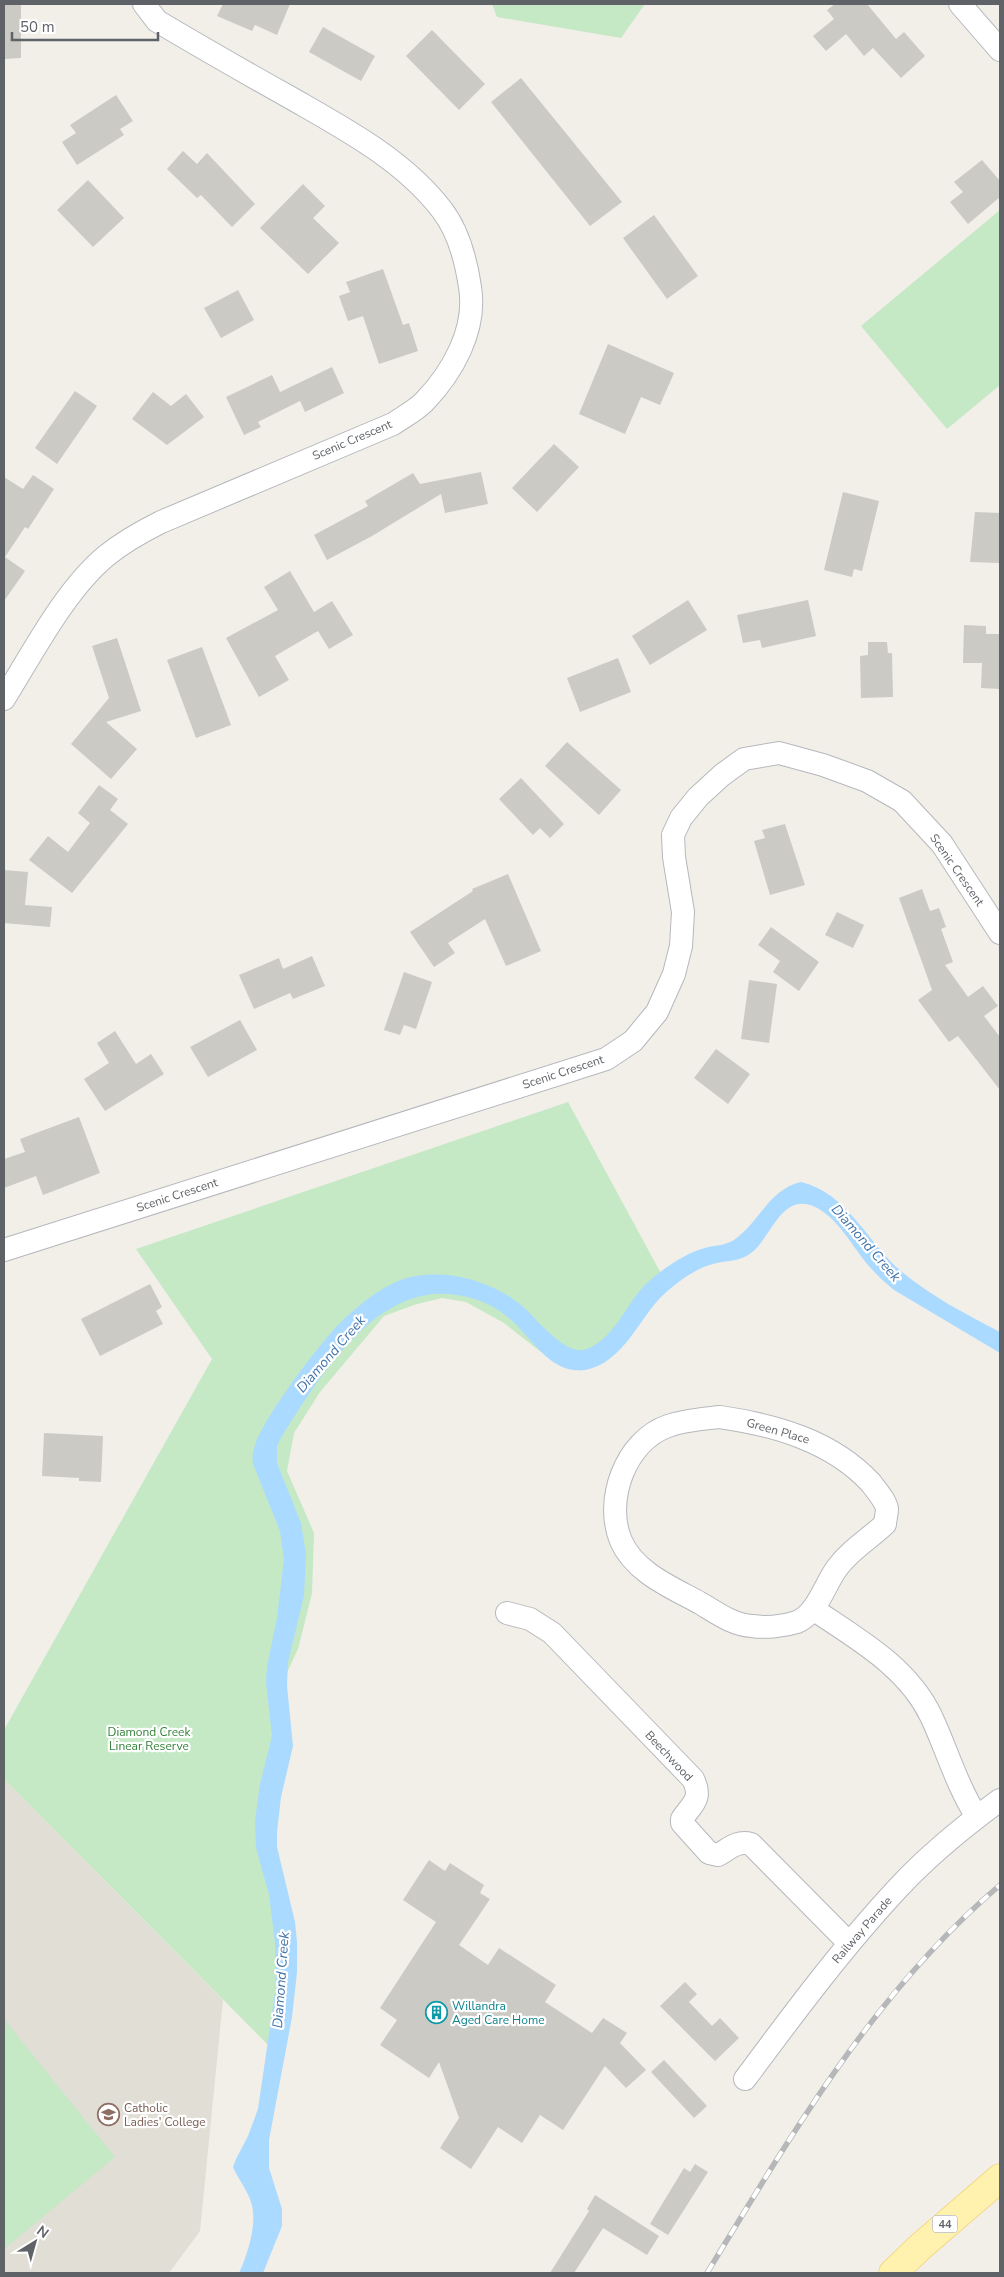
<svg xmlns="http://www.w3.org/2000/svg" width="1004" height="2277" font-family="'Nunito Sans',sans-serif">
  <rect width="100%" height="100%" fill="#f1efe8"/>
  <path fill="#e1ded6" d="M4 1779 223 2000 200 2231 169 2273H4Z"/>
  <g fill="#c5e8c5">
    <path d="M492 4H645L621 38 497 17Z"/>
    <path d="M1000 210V385L947 429 861 326Z"/>
    <path d="M568 1102 664 1279 622 1339 563 1364 541 1352 504 1323 466 1302 442 1298 417 1304 384 1316 320 1392 294 1433 287 1471 314 1533 312 1593 298 1649 282 1683 268 1805 285 1893 277 2054 4 1779V1730L212 1359 136 1249Z"/>
    <path d="M4 2019 115 2157 4 2249Z"/>
  </g>
  <path fill="#aadaff" d="M801 1182C848 1193 868 1244 902 1272 931 1296 967 1315 1000 1332V1353L894 1290C884 1282 876 1274 868 1265 852 1246 837 1216 813 1206 781 1193 771 1238 751 1253 739 1262 727 1260 713 1264 694 1269 676 1283 662 1296 638 1320 623 1363 585 1370 551 1375 532 1338 511 1320 496 1306 477 1298 457 1295 376 1281 319 1378 282 1436L277 1446V1463L301 1523 306 1554 304 1596 288 1662 287 1686 293 1746 281 1797 277 1832V1847L295 1922 297 1942V1972L292 2017 269 2140V2168L282 2209V2226L263 2273H239C248 2254 258 2222 251 2202 247 2189 238 2179 233 2167L236 2159 248 2136 258 2109 276 1986 275 1943 269 1894 256 1848 255 1821 260 1784 272 1736 266 1683 267 1667 277 1618 284 1559 280 1531 253 1464C253 1461 252 1456 253 1453 256 1426 320 1343 341 1322 357 1307 375 1291 396 1282 422 1271 455 1273 481 1283 495 1288 509 1295 521 1305 535 1316 565 1358 587 1349 616 1337 626 1303 647 1283 661 1270 687 1252 705 1248 715 1245 724 1246 734 1240 759 1223 769 1189 801 1182Z"/>
  <g fill="#cccac5">
    <path d="M4 4H21V58L4 59Z"/>
    <path d="M223 4H290L277 35 255 25 252 31 217 16Z"/>
    <path d="M835 4H867L896 39 904 32 925 56 901 78 873 48 864 56 846 34 826 51 813 36 834 19 827 10Z"/>
    <path d="M323 27 375 56 361 81 309 52Z"/>
    <path d="M432 30 485 84 459 110 406 56Z"/>
    <path d="M521 78 622 202 590 226 491 102Z"/>
    <path d="M116 95 133 121 120 129 124 135 77 165 62 142 76 133 70 125Z"/>
    <path d="M183 151 197 164 207 153 255 204 232 227 201 195 197 198 167 169Z"/>
    <path d="M982 160 1000 181V197L968 224 950 202 963 192 954 182Z"/>
    <path d="M88 180 124 218 93 247 57 210Z"/>
    <path d="M303 184 325 206 313 218 339 243 308 274 260 228Z"/>
    <path d="M654 215 698 276 667 299 623 238Z"/>
    <path d="M383 269 403 325 409 323 418 351 379 364 363 316 348 321 339 296 350 292 346 282Z"/>
    <path d="M238 290 254 320 221 338 204 308Z"/>
    <path d="M608 344 674 373 660 405 641 397 625 434 579 414Z"/>
    <path d="M332 367 344 393 305 412 300 401 258 422 261 427 244 435 226 397 272 375 280 392Z"/>
    <path d="M75 391 97 406 57 464 35 448Z"/>
    <path d="M153 392 171 406 186 394 204 417 167 445 132 419Z"/>
    <path d="M554 444 579 467 537 512 512 488Z"/>
    <path d="M481 472 488 504 445 513 441 494 372 536 327 560 314 535 368 506 365 501 413 473 420 484Z"/>
    <path d="M33 475 54 489 28 529 25 527 5 557 25 571 4 601V477L23 489Z"/>
    <path d="M843 492 879 501 862 571 854 569 852 577 824 570Z"/>
    <path d="M975 512 1000 513V563L970 562Z"/>
    <path d="M290 571 314 612 332 601 353 635 329 649 318 631 275 656 289 680 259 697 226 638 278 610 264 587Z"/>
    <path d="M688 600 707 630 650 665 632 636Z"/>
    <path d="M808 600 816 636 762 648 760 640 743 643 737 615Z"/>
    <path d="M964 625 986 626V634H1000V689L981 688 982 663H963Z"/>
    <path d="M117 638 141 711 106 722 137 749 111 779 71 744 109 698 92 646Z"/>
    <path d="M868 642H887L888 653H892L893 697 861 698 860 656 868 655Z"/>
    <path d="M202 647 231 725 196 738 167 660Z"/>
    <path d="M618 658 631 692 580 712 567 678Z"/>
    <path d="M567 742 621 790 599 815 545 766Z"/>
    <path d="M521 778 564 824 550 838 540 828 533 835 499 799Z"/>
    <path d="M99 785 118 799 110 810 128 824 72 893 29 860 48 836 68 852 90 823 78 813Z"/>
    <path d="M785 824 805 885 770 895 754 841 765 838 762 830Z"/>
    <path d="M4 870 28 872 25 905 52 907 50 927 4 923Z"/>
    <path d="M508 874 541 951 506 966 485 919 448 943 455 953 434 967 410 932 473 891 472 889Z"/>
    <path d="M922 889 930 911 939 908 946 927 941 929 953 962 945 965 968 997 983 986 998 1006 984 1016 1000 1037V1090L958 1036 949 1042 918 1000 932 990 899 898Z"/>
    <path d="M837 912 864 925 853 948 825 935Z"/>
    <path d="M771 927 819 962 799 991 773 972 780 961 758 945Z"/>
    <path d="M312 956 325 986 293 999 290 993 254 1009 239 975 279 958 283 969Z"/>
    <path d="M404 972 432 982 416 1029 404 1025 400 1035 384 1030Z"/>
    <path d="M749 980 777 984 769 1043 741 1039Z"/>
    <path d="M240 1020 257 1050 208 1077 190 1047Z"/>
    <path d="M115 1031 136 1064 151 1054 164 1074 105 1111 84 1079 109 1063 97 1043Z"/>
    <path d="M716 1049 750 1074 728 1104 694 1078Z"/>
    <path d="M79 1117 100 1173 43 1195 36 1176 4 1188V1159L25 1152 20 1139Z"/>
    <path d="M150 1284 162 1307 156 1311 163 1324 100 1356 81 1319Z"/>
    <path d="M44 1433 103 1436 101 1482 79 1481V1478L42 1476Z"/>
    <path d="M429 1860 445 1871 450 1863 484 1885 480 1893 490 1899 459 1945 488 1965 499 1948 556 1985 545 2002 592 2033 603 2018 627 2033 620 2043 646 2070 626 2088 605 2066 563 2130 540 2115 522 2143 498 2127 471 2169 440 2148 459 2118 439 2062 429 2078 380 2045 397 2020 380 2008 436 1922 403 1900Z"/>
    <path d="M685 1982 697 1994 689 2002 712 2026 720 2018 739 2038 715 2061 660 2006Z"/>
    <path d="M664 2060 707 2106 694 2118 651 2072Z"/>
    <path d="M695 2164 708 2172 668 2235 650 2224 684 2168 690 2172Z"/>
    <path d="M595 2195 659 2236 647 2255 603 2228 574 2273H550L589 2211 587 2209Z"/>
  </g>
  <g fill="none" stroke-linecap="round" stroke-linejoin="round">
    <defs>
      <g id="minor">
        <path d="M960 4 1000 50"/>
        <path d="M4 699C32 654 65 590 106 556 123 542 141 532 161 522L393 424C403 417 415 411 424 402 453 372 477 329 470 287 466 260 459 232 442 210 404 160 345 129 291 98 246 73 201 47 157 21L144 4"/>
        <path d="M4 1250 606 1059 633 1041 657 1012 674 974 681 946 683 912 674 857 673 835 681 818 698 797 722 775 744 759 779 753 823 765 867 781 902 801 942 844 1000 933"/>
        <path d="M720 1417C775 1425 832 1441 871 1483 876 1490 886 1501 887 1509 887 1514 885 1520 885 1524 869 1539 850 1550 837 1568 825 1584 817 1614 797 1622 784 1626 766 1628 752 1626 733 1625 717 1613 700 1603 673 1588 635 1573 621 1541 604 1501 625 1441 668 1426 685 1420 702 1419 720 1417Z"/>
        <path d="M813 1609C857 1639 907 1666 931 1716 947 1750 957 1786 977 1817"/>
        <path d="M507 1613 530 1619 552 1633 693 1779C703 1799 692 1804 682 1819V1823L709 1853 718 1855C729 1849 737 1840 751 1844L849 1943"/>
        <path d="M745 2079C794 2013 843 1947 899 1887 927 1857 967 1824 1000 1800"/>
      </g>
      <path id="major" d="M893 2273 920 2247 1000 2178"/>
    </defs>
    <use href="#minor" stroke="#b5b8bc" stroke-width="24"/>
    <use href="#major" stroke="#f2c960" stroke-width="29"/>
    <use href="#minor" stroke="#fff" stroke-width="22"/>
    <use href="#major" stroke="#fff2af" stroke-width="28"/>
    <defs>
      <path id="rail" d="M707 2273C792 2134 874 1992 1000 1885"/>
    </defs>
    <use href="#rail" stroke="#b6b7b8" stroke-width="5.5"/>
    <use href="#rail" stroke="#fff" stroke-width="4" stroke-dasharray="11" stroke-linecap="butt"/>
  </g>
  <defs>
    <symbol id="building-ring" viewBox="-11 -11 22 22"><circle r="9.5" fill="#fff" stroke="#0f9aa8" stroke-width="1.5"/><path d="M-4-6H4V6H1V3H-1V6H-4ZM-2.5-4.3h1.7v1.8h-1.7ZM.8-4.3h1.7v1.8H.8ZM-2.5-1h1.7V.8h-1.7ZM.8-1h1.7V.8H.8Z" fill="#0f9aa8"/></symbol>
    <symbol id="school-ring" viewBox="-11 -11 22 22"><circle r="9.5" fill="#fff" stroke="#8d6e63" stroke-width="1.5"/><path d="M0-5L7-2L0 1L-7-2ZM-4 1L0 2.5L4 1V4Q0 6-4 4Z" fill="#8d6e63"/></symbol>
  </defs>
  <g fill-rule="evenodd">
    <use href="#building-ring" x="424" y="2000" width="25" height="25"/>
    <use href="#school-ring" x="96" y="2102" width="25" height="25"/>
  </g>
  <g text-anchor="middle" dominant-baseline="central" stroke-width="4.5" stroke-linejoin="round" paint-order="stroke">
    <rect fill="#fff" stroke="#8f9295" stroke-width="1" x="932.5" y="2215.5" width="25" height="17" rx="4"/>
    <g font-size="11" font-weight="bold" fill="#5f6368">
      <text x="945" y="2224">44</text>
    </g>
    <g font-size="12" fill="#5f6368" stroke="#fff">
      <text transform="translate(352 440) rotate(-23)">Scenic Crescent</text>
      <text transform="translate(957 870) rotate(55)">Scenic Crescent</text>
      <text transform="translate(563 1072) rotate(-18)">Scenic Crescent</text>
      <text transform="translate(177 1195) rotate(-18)">Scenic Crescent</text>
      <text transform="translate(778 1431) rotate(16)">Green Place</text>
      <text transform="translate(669 1756) rotate(47)">Beechwood</text>
      <text transform="translate(862 1930) rotate(-49)">Railway Parade</text>
    </g>
    <g font-size="12" fill="#348238" stroke="#fff">
      <text x="149" y="1732">Diamond Creek<tspan x="149" dy="14">Linear Reserve</tspan></text>
    </g>
    <g font-size="12" fill="#0d838f" stroke="#fff" text-anchor="start">
      <text x="452" y="2006">Willandra<tspan x="452" dy="14">Aged Care Home</tspan></text>
    </g>
    <g font-size="12" fill="#785e54" stroke="#fff" text-anchor="start">
      <text x="124" y="2108">Catholic<tspan x="124" dy="14">Ladies' College</tspan></text>
    </g>
    <g font-size="14" font-style="italic" fill="#4174aa" stroke="#fff">
      <text transform="translate(866 1243) rotate(49)">Diamond Creek</text>
      <text transform="translate(331 1354) rotate(-49)">Diamond Creek</text>
      <text transform="translate(281 1980) rotate(-86)">Diamond Creek</text>
    </g>
  </g>
  <rect width="1004" height="2277" fill="none" stroke="#5f6368" stroke-width="10"/>
  <g transform="translate(35 2242) rotate(37)" stroke="#ffffff" stroke-width="4" paint-order="stroke">
  <path d="M0-4L9 19L0 12L-9 19Z" fill="#5f6368"/>
  <text y="-8" font-size="14" font-weight="bold" text-anchor="middle" fill="#5f6368">N</text>
  </g>
  <path d="M12 32v8h146v-8" fill="none" stroke="#5f6368" stroke-width="2.5"/>
  <text x="20" y="32" font-size="15" fill="#5f6368" stroke="#ffffff" stroke-width="4" paint-order="stroke">50 m</text>
</svg>
